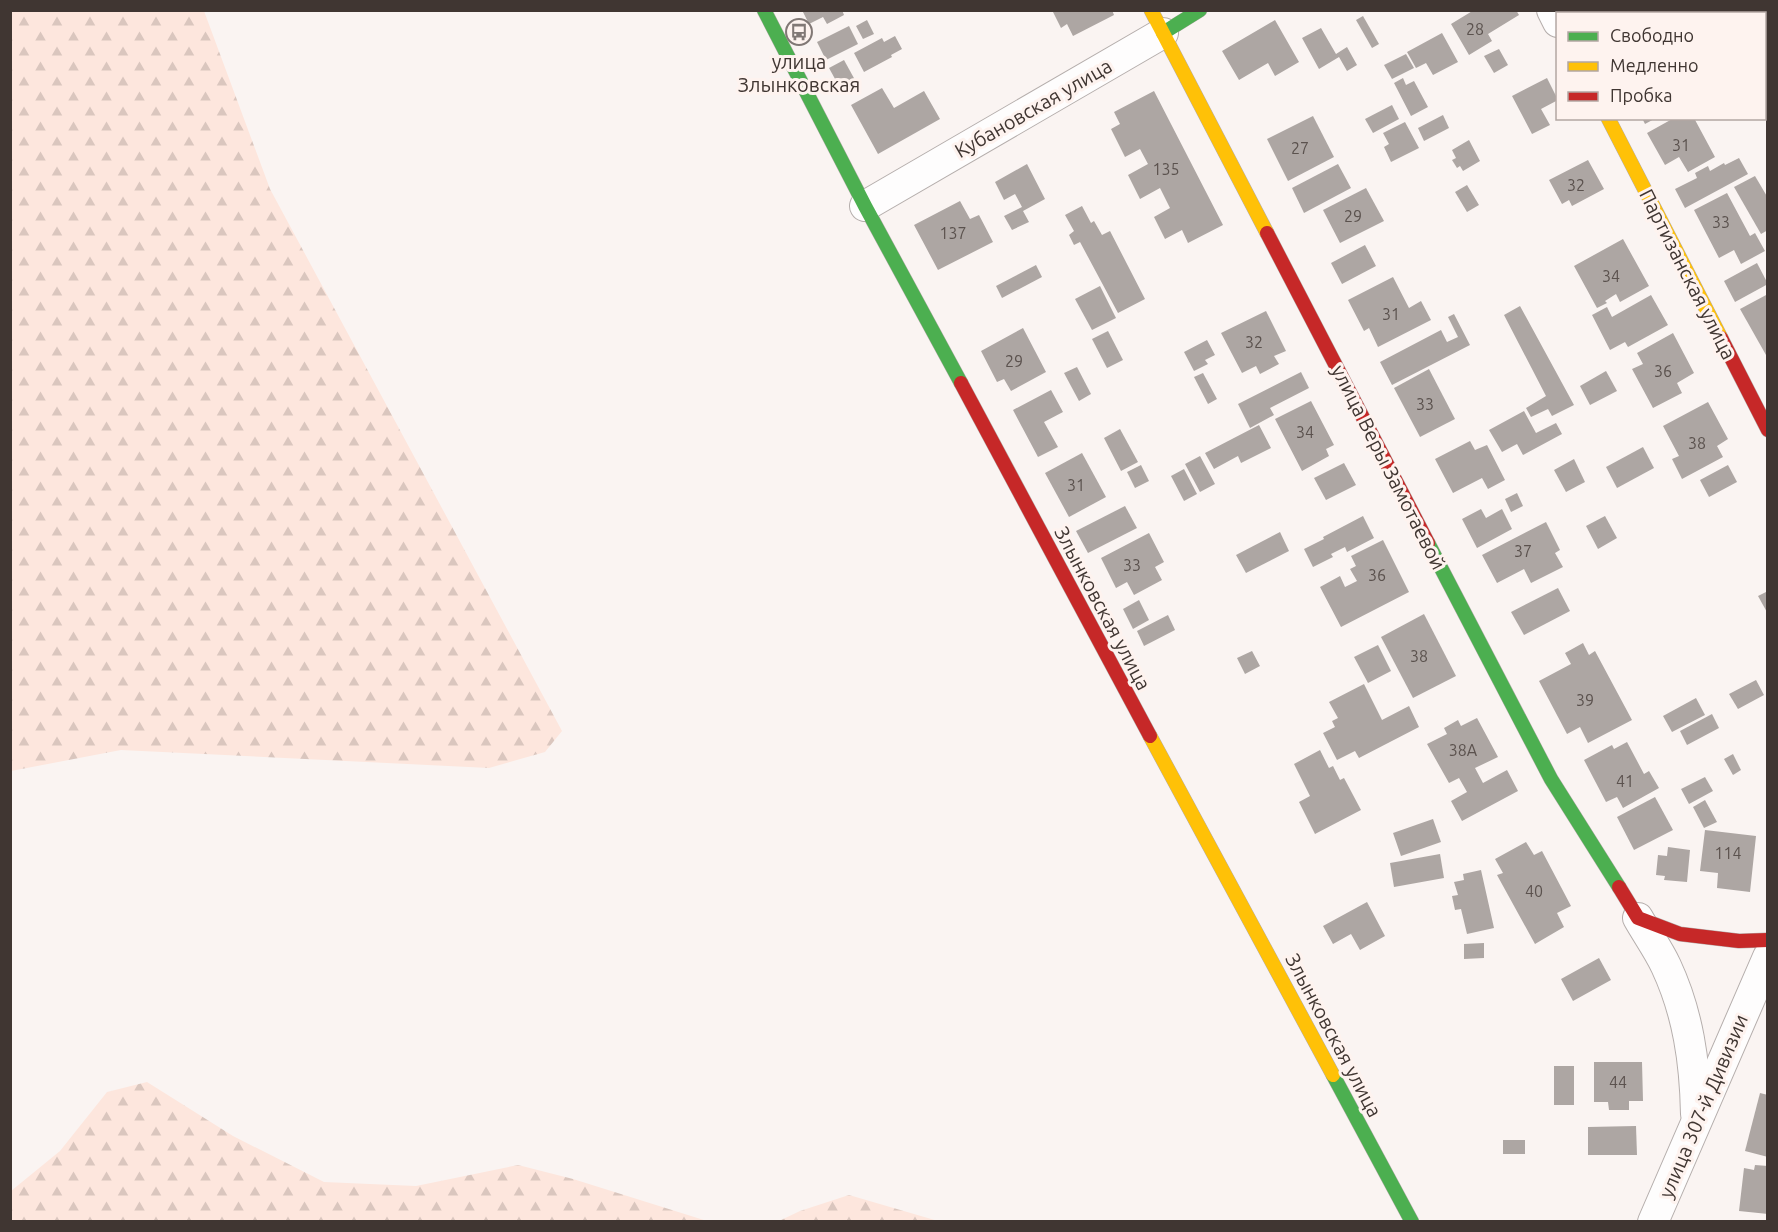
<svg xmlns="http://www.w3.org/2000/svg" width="1778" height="1232" font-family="Ubuntu,sans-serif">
  <defs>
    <pattern id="forest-firs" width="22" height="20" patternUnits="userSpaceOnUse" patternTransform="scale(1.5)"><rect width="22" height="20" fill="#fde6dd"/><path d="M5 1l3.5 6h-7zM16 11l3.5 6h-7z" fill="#dac6be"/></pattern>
  </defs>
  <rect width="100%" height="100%" fill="#faf4f2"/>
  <g fill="url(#forest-firs)">
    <path d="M11 10 204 11 270 189 562 731 545 752 489 768 121 750 11 771Z"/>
    <path d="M147 1082 233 1136 324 1182 416 1186 518 1165 573 1179 707 1221H11V1191L60 1151 107 1092Z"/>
    <path d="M849 1195 938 1221H779L800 1211Z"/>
  </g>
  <g fill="#ada6a3">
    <path d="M802 10H842L844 15 827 24 823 17 809 24Z"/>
    <path d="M1052 10H1112L1114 15 1073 36 1067 24 1061 28Z"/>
    <path d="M1474 10H1516L1519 15 1488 34 1492 41 1469 55 1451 24Z"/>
    <path d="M1764 15 1768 20V57L1764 59Z"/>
    <path d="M1363 16 1379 44 1372 48 1356 20Z"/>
    <path d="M867 20 874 34 863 39 856 26Z"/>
    <path d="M1275 20 1299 62 1275 76 1268 63 1239 80 1222 51Z"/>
    <path d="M849 26 858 44 826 60 817 42Z"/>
    <path d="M1321 28 1336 54 1347 47 1357 65 1347 71 1339 57 1319 69 1302 38Z"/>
    <path d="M1442 33 1458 62 1433 75 1426 63 1416 68 1407 52Z"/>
    <path d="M895 36 902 49 891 55 892 57 864 72 854 53 882 38 884 42Z"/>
    <path d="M1499 49 1508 65 1494 73 1484 56Z"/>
    <path d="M1406 54 1414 68 1392 79 1384 65Z"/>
    <path d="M844 60 855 80 840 88 829 68Z"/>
    <path d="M1403 78 1406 85 1414 81 1428 107 1411 116 1394 83Z"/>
    <path d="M1547 78 1558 100 1541 109 1550 125 1532 134 1512 96Z"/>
    <path d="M882 88 894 108 924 91 940 119 878 154 851 105Z"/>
    <path d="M1154 91 1223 225 1188 243 1182 230 1165 239 1154 217 1170 208 1160 188 1140 199 1128 175 1148 164 1140 149 1125 157 1111 129 1120 124 1114 112Z"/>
    <path d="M1392 105 1399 119 1373 133 1365 119Z"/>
    <path d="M1443 115 1449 128 1424 141 1418 128Z"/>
    <path d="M1313 116 1334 157 1288 181 1267 139Z"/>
    <path d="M1642 118H1656L1645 124Z"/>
    <path d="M1674 118H1694L1715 157 1688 172 1679 157 1665 165 1647 133Z"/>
    <path d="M1405 122 1419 148 1391 162 1384 147 1389 144 1383 133Z"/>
    <path d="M1469 140 1480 161 1463 171 1460 166 1457 168 1452 160 1456 158 1452 150Z"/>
    <path d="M1739 158 1748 174 1685 208 1675 189 1697 178 1695 173 1708 166 1710 171 1724 163 1725 165Z"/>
    <path d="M1588 160 1604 189 1572 206 1569 200 1562 204 1549 180Z"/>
    <path d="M1027 164 1045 199 1023 211 1029 222 1012 230 1004 216 1022 207 1015 194 1004 200 995 182Z"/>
    <path d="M1338 164 1351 188 1304 213 1292 188Z"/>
    <path d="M1755 176 1768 198V230L1761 234 1734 187Z"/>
    <path d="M1467 185 1479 205 1467 212 1455 192Z"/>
    <path d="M1366 188 1384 221 1340 243 1323 210Z"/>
    <path d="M1727 193 1750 236 1755 233 1765 251 1741 264 1734 250 1719 258 1694 210Z"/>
    <path d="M960 201 970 219 979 215 993 242 938 270 914 225Z"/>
    <path d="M1082 206 1091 223 1094 221 1102 235 1110 231 1145 299 1118 313 1080 242 1074 245 1069 235 1074 231 1065 215Z"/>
    <path d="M1623 239 1649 286 1620 302 1616 294 1605 301 1607 303 1597 308 1574 266Z"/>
    <path d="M1365 245 1376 266 1342 284 1331 263Z"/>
    <path d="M1757 263 1768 284 1735 302 1724 281Z"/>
    <path d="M1036 265 1042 277 1002 298 996 286Z"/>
    <path d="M1393 277 1409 308 1421 301 1431 320 1378 347 1369 328 1364 331 1348 300Z"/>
    <path d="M1100 286 1116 318 1092 330 1075 299Z"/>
    <path d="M1768 294V355H1766L1740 309Z"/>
    <path d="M1651 295 1668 325 1628 347 1625 342 1610 350 1592 315 1607 307 1612 317Z"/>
    <path d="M1520 306 1574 405 1552 416 1548 409 1531 417 1526 408 1546 396 1504 315Z"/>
    <path d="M1266 311 1286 351 1274 356 1279 364 1260 374 1256 366 1242 373 1221 333Z"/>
    <path d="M1454 314 1470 345 1392 385 1380 362 1441 330 1447 342 1458 337 1448 317Z"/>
    <path d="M1023 328 1046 372 1011 391 1004 379 997 382 981 351Z"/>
    <path d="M1108 331 1123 360 1107 368 1092 339Z"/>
    <path d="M1673 333 1694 373 1677 383 1682 393 1653 408 1632 369 1643 364 1637 353Z"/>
    <path d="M1207 340 1215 355 1205 360 1208 364 1194 371 1184 352Z"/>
    <path d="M1077 367 1091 394 1079 401 1064 373Z"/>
    <path d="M1429 369 1455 419 1420 437 1394 388Z"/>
    <path d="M1606 371 1617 391 1590 405 1580 386Z"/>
    <path d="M1301 372 1309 388 1270 408 1274 415 1250 428 1238 404Z"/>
    <path d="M1203 373 1217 399 1208 404 1194 377Z"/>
    <path d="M1051 390 1063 412 1044 422 1058 447 1038 457 1013 410Z"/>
    <path d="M1311 401 1334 445 1326 449 1329 456 1302 471 1275 419Z"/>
    <path d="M1708 402 1728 439 1717 446 1723 457 1682 479 1672 459 1679 456 1663 426Z"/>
    <path d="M1524 411 1536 433 1556 423 1562 434 1523 455 1517 444 1502 452 1489 430Z"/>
    <path d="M1259 425 1271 448 1241 463 1238 456 1214 469 1205 453Z"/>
    <path d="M1120 429 1138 462 1121 471 1104 438Z"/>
    <path d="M1470 441 1475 450 1487 445 1505 480 1488 489 1482 478 1453 493 1435 459Z"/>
    <path d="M1643 447 1654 468 1617 488 1606 467Z"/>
    <path d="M1082 453 1106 497 1069 517 1045 473Z"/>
    <path d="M1200 456 1215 484 1200 492 1185 464Z"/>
    <path d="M1574 459 1585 482 1566 492 1554 470Z"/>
    <path d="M1344 463 1356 485 1326 500 1314 478Z"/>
    <path d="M1141 465 1149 481 1135 488 1127 472Z"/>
    <path d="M1728 465 1737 482 1709 497 1700 480Z"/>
    <path d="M1184 469 1197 494 1184 501 1171 476Z"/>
    <path d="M1517 493 1523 506 1511 512 1505 499Z"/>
    <path d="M1125 506 1137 528 1088 553 1076 531Z"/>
    <path d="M1481 509 1486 518 1502 509 1512 529 1477 548 1462 519Z"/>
    <path d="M1363 516 1374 538 1347 552 1345 547 1331 554 1333 557 1313 567 1304 549 1324 539 1323 537Z"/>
    <path d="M1605 516 1617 538 1598 549 1586 526Z"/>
    <path d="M1546 522 1560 550 1555 553 1563 567 1531 583 1524 569 1497 583 1482 555Z"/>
    <path d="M1280 532 1289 551 1246 573 1236 555Z"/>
    <path d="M1149 533 1164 562 1155 567 1162 580 1134 595 1127 582 1116 588 1101 558Z"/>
    <path d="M1383 540 1409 592 1341 627 1320 587 1340 576 1345 587 1357 581 1350 569 1356 566 1351 556Z"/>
    <path d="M1558 588 1570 611 1524 635 1511 612Z"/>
    <path d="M1768 591V614L1758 596Z"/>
    <path d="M1139 600 1149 620 1133 629 1123 609Z"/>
    <path d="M1424 614 1456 676 1413 698 1381 637Z"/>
    <path d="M1168 615 1175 630 1144 646 1137 631Z"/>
    <path d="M1583 643 1589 655 1595 651 1632 720 1588 743 1580 727 1567 734 1539 681 1571 664 1565 653Z"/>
    <path d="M1378 645 1391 671 1368 683 1354 657Z"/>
    <path d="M1252 651 1260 666 1245 674 1237 658Z"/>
    <path d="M1756 680 1764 695 1738 709 1729 694Z"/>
    <path d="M1364 684 1382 720 1409 706 1419 727 1359 758 1355 751 1337 760 1323 733 1335 727 1332 721 1338 718 1329 702Z"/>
    <path d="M1696 698 1705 715 1672 732 1663 716Z"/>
    <path d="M1712 714 1719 728 1687 745 1680 731Z"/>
    <path d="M1477 718 1498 757 1475 768 1483 783 1507 770 1518 791 1462 821 1451 801 1467 792 1459 778 1449 783 1427 744 1447 734 1444 728 1458 720 1461 726Z"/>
    <path d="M1627 742 1644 774 1649 771 1659 788 1623 808 1617 797 1606 802 1584 760 1612 745 1614 749Z"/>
    <path d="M1320 750 1329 768 1333 766 1340 780 1344 778 1361 810 1315 834 1299 802 1310 796 1294 764Z"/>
    <path d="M1733 754 1741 770 1733 775 1724 759Z"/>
    <path d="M1705 777 1713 791 1689 804 1681 789Z"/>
    <path d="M1655 797 1673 830 1634 850 1617 817Z"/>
    <path d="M1705 800 1717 822 1704 828 1693 807Z"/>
    <path d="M1433 819 1441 842 1401 856 1393 833Z"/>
    <path d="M1705 830 1756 836 1750 892 1717 888 1718 873 1700 871Z"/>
    <path d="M1526 842 1534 855 1542 851 1571 906 1557 913 1564 927 1535 944 1497 875 1503 873 1495 859Z"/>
    <path d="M1668 847 1690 850 1687 882 1664 880 1665 876 1656 875 1658 855 1667 856Z"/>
    <path d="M1440 854 1444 878 1394 887 1390 863Z"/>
    <path d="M1481 870 1494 928 1467 934 1461 909 1455 910 1452 896 1458 895 1454 882 1464 880 1463 874Z"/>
    <path d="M1367 902 1385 936 1360 950 1351 934 1333 944 1323 926Z"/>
    <path d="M1484 943V958L1464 959V944Z"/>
    <path d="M1599 958 1611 980 1573 1001 1561 979Z"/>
    <path d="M1594 1062H1642L1643 1101H1629V1110H1609L1608 1102H1594Z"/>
    <rect x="1554" y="1066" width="20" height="39"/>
    <path d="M1760 1093 1768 1095V1157L1745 1151Z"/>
    <path d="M1636 1126 1637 1155H1588V1127Z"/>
    <rect x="1503" y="1140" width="22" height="14"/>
    <path d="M1755 1165 1768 1166V1214L1739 1211 1744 1168 1754 1170Z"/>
  </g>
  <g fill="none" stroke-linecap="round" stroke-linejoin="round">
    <defs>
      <g id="street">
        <path d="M1552 10 1558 22"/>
        <path d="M865 206 1163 33"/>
        <path d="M1638 918C1647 934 1658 949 1666 966 1688 1013 1695 1062 1696 1114"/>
        <path d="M1653 1222 1768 957"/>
      </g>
      <g id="fast">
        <path d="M764 10 865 206 961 383"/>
        <path d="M1163 33 1200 10"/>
        <path d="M1428 543 1551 779 1619 887"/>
        <path d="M1333 1075 1412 1222"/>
      </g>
      <g id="slow">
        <path d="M1151 10 1267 233"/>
        <path d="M1608 118 1721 338"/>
        <path d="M1150 736 1333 1075"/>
      </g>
      <g id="jam">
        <path d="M1267 233 1428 543"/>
        <path d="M1721 338 1768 430"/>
        <path d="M961 383 1150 736"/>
        <path d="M1619 887 1638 918 1680 934 1739 941 1768 940"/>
      </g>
    </defs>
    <use href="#street" stroke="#b5aeac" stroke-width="32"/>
    <use href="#fast" stroke="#b5aeac" stroke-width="15"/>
    <use href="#slow" stroke="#b5aeac" stroke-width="15"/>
    <use href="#jam" stroke="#b5aeac" stroke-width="15"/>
    <use href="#street" stroke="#fefdfd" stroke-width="30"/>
    <use href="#fast" stroke="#4caf50" stroke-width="14"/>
    <use href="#slow" stroke="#ffc107" stroke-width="14"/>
    <use href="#jam" stroke="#c62828" stroke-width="14"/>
  </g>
  <defs>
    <symbol id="bus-ring" viewBox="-11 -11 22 22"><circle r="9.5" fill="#fef3ef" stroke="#817875" stroke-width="1.5"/><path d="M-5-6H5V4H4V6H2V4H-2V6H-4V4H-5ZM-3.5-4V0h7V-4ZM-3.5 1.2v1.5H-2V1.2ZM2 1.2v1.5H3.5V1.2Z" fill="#817875"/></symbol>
  </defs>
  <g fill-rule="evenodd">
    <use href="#bus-ring" x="784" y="17" width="30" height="30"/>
  </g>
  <g text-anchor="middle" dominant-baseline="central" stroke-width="6" stroke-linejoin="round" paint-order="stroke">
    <g font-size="16" fill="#5b524e">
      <text x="1475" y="29">28</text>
      <text x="1681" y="145">31</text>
      <text x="1300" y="148">27</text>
      <text x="1166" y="169">135</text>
      <text x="1576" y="185">32</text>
      <text x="1353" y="216">29</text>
      <text x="1721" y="222">33</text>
      <text x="953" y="233">137</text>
      <text x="1611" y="276">34</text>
      <text x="1391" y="314">31</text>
      <text x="1254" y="342">32</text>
      <text x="1014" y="361">29</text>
      <text x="1663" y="371">36</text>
      <text x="1425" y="404">33</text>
      <text x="1305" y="432">34</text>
      <text x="1697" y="443">38</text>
      <text x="1076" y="485">31</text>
      <text x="1523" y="551">37</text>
      <text x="1132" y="565">33</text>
      <text x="1377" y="575">36</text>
      <text x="1419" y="656">38</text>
      <text x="1585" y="700">39</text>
      <text x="1463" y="750">38А</text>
      <text x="1625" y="781">41</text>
      <text x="1728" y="853">114</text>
      <text x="1534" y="891">40</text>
      <text x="1618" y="1082">44</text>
    </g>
    <g font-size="20" fill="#403632" stroke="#fef3ef">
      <text x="799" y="61">улица<tspan x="799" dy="23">Злынковская</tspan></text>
    </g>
    <g font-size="20" fill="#403632" stroke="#fef3ef">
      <text transform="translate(1033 108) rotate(-30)">Кубановская улица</text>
      <text transform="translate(1688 274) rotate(63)">Партизанская улица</text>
      <text transform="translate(1389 467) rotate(63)">улица Веры Замотаевой</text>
      <text transform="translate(1103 608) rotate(62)">Злынковская улица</text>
      <text transform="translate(1334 1035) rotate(62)">Злынковская улица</text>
      <text transform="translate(1703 1106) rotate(-67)">улица 307-й Дивизии</text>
    </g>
  </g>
  <rect width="1778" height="1232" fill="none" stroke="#403632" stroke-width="24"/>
  <rect x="1556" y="12" width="210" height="108" fill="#fef3ef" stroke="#b2a7a3" stroke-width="1.5"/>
  <rect x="1568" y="32" width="30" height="9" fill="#4caf50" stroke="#b2a7a3" stroke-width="1.5"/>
  <text x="1610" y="42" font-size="18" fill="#403632">Свободно</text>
  <rect x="1568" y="62" width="30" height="9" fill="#ffc107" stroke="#b2a7a3" stroke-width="1.5"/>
  <text x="1610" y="72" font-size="18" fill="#403632">Медленно</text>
  <rect x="1568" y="92" width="30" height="9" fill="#c62828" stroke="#b2a7a3" stroke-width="1.5"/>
  <text x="1610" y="102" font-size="18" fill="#403632">Пробка</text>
</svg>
